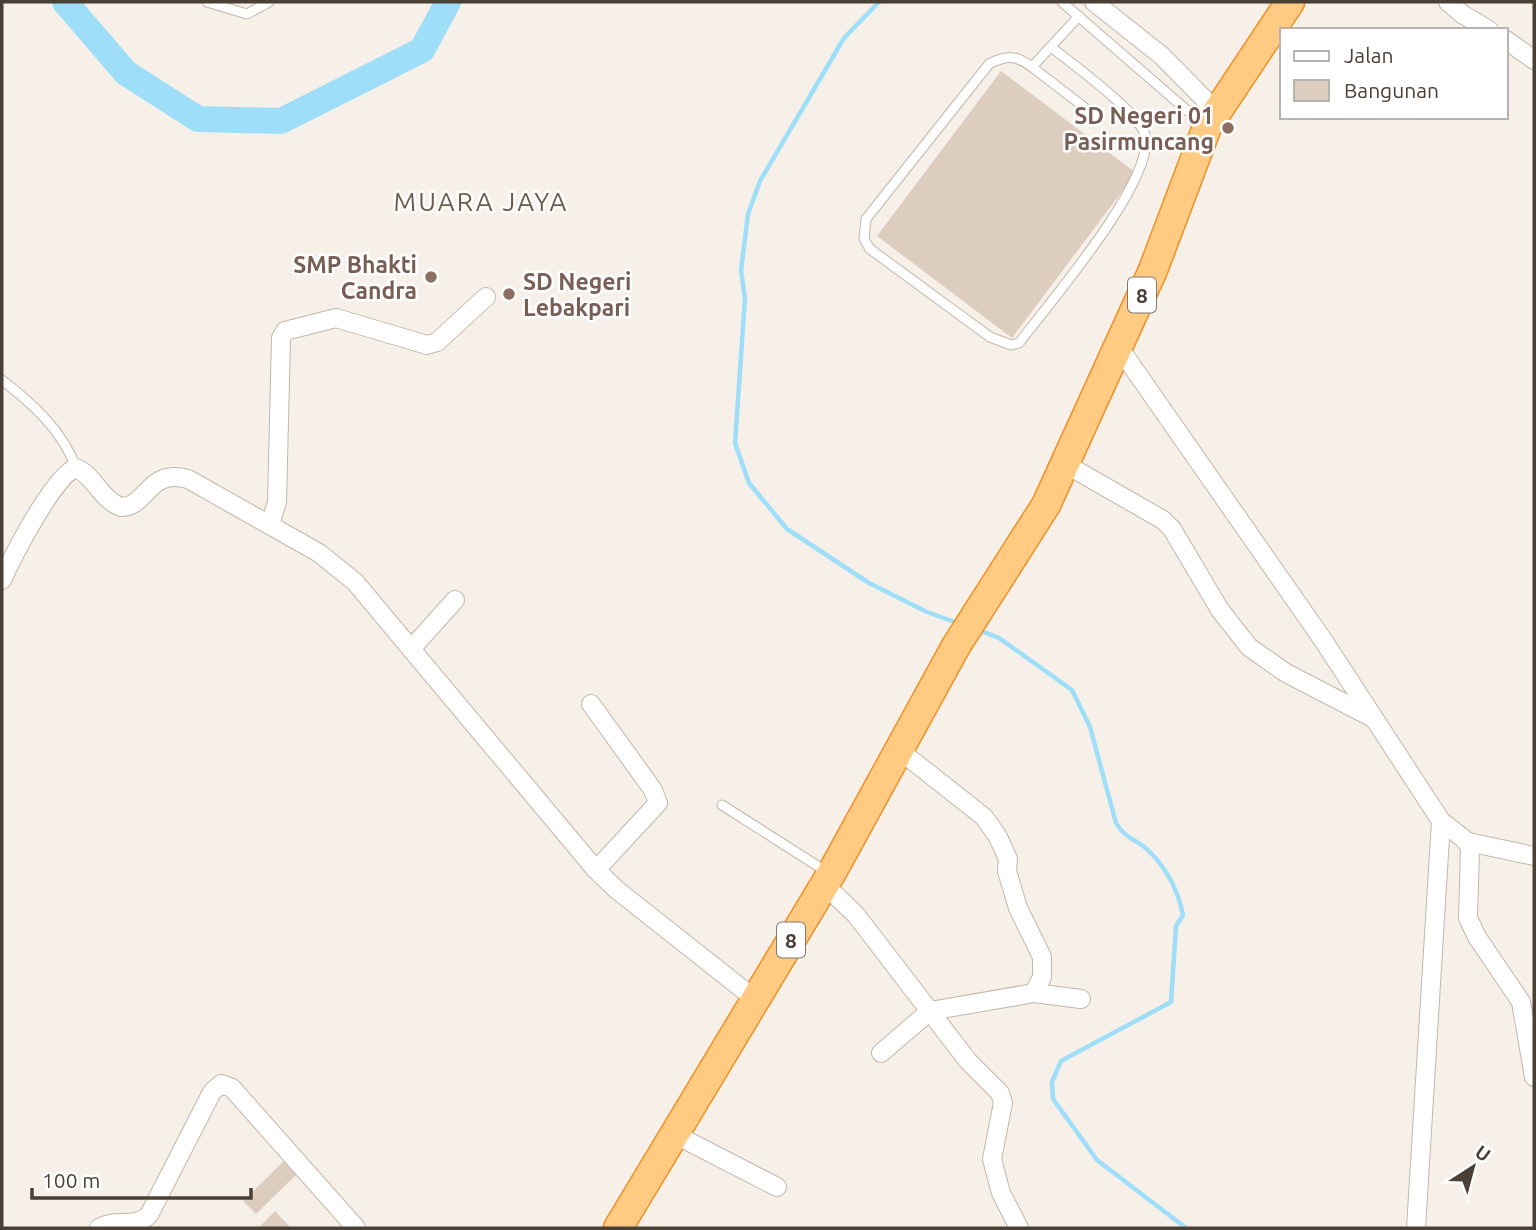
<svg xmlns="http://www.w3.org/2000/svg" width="1536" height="1230" font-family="Ubuntu,sans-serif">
  <rect width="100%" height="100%" fill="#f6f0e8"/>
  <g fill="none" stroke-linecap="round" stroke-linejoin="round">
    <g stroke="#9edef9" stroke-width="4.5">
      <path d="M879 2 844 38 760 181 748 214 741 271 745 298 735 443 749 483 787 529 869 583 927 612 960 624"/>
      <path d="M979 630 999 638 1072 690 1090 727 1116 823C1125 839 1138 840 1149 851 1168 870 1178 890 1183 915L1176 926 1171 1002 1061 1061 1052 1082 1053 1099 1097 1160 1186 1228"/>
    </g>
    <path stroke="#9edef9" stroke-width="26" d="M65 2 126 73 198 119 281 121 422 50 448 2"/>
  </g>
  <g fill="#dccdbf">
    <path d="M1001 71 1136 173 1012 338 877 236Z"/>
    <path d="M284 1161 297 1174 256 1214 243 1201Z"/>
    <path d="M275 1211 291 1228H262L260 1226Z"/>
  </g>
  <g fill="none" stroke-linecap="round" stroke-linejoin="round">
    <defs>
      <g id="service">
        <path d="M207 2 247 14 269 2"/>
        <path d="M1062 2 1205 126"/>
        <path d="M1051 47C1071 63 1139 112 1145 135 1157 178 1047 306 1019 343L1011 345 990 337 870 249 864 239 866 219 989 64C1007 55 1016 55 1032 67L1079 16"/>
        <path d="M1032 67 1097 117"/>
        <path d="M2 380C32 403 63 431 76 468"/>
        <path d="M722 805 827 872"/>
      </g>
      <g id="minor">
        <path d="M1094 2 1162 56 1218 113"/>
        <path d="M1448 2 1462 14 1489 30"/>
        <path d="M1506 40 1534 60"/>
        <path d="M1118 346 1323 640 1441 821 1464 839 1470 847 1468 918 1477 937 1521 1002 1534 1077"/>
        <path d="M1067 465 1163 520 1172 529 1220 610 1249 647 1286 673 1373 718"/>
        <path d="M270 525 277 502 281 338 285 331 336 318 427 345 437 342 486 297"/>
        <path d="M2 580C12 558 54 475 76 468 94 475 101 500 121 507 148 507 147 468 188 479L319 553 355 582 596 870 617 890 755 999"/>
        <path d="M411 649 455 600"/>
        <path d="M591 704 653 790 658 803 596 870"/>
        <path d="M899 750 984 817 998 837 1008 859 1007 871 1018 908 1042 957V977L1034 993"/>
        <path d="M1468 842 1534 856"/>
        <path d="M825 885 856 915 968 1061 1000 1093 1003 1103 992 1159 1001 1193 1019 1228"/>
        <path d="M881 1053 930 1011 1034 993 1081 999"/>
        <path d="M676 1135 777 1187"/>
        <path d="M99 1228C115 1218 135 1229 149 1215L212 1092 221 1084 232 1088 356 1228"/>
        <path d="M1416 1228 1441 821"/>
      </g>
      <path id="trunk" d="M618 1228 831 874 956 646 1046 505 1153 270 1207 127 1290 2"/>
    </defs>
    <use href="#service" stroke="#c3b7a9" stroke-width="11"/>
    <use href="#minor" stroke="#c3b7a9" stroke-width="20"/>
    <use href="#trunk" stroke="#f09028" stroke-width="31"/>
    <use href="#service" stroke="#fff" stroke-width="9"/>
    <use href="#minor" stroke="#fff" stroke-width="18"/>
    <use href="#trunk" stroke="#ffca81" stroke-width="28"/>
  </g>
  <g fill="#8d6e63" stroke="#fff" stroke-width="2.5">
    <circle cx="1228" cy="128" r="7"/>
    <circle cx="431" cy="277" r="7"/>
    <circle cx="509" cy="294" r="7"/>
  </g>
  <g text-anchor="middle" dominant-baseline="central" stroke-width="5" stroke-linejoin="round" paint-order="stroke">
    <g fill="#fff" stroke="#807972" stroke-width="2">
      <rect x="1128" y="277.5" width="28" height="35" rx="5"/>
      <rect x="777" y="922.5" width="28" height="35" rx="5"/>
    </g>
    <g font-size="21" font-weight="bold" fill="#4a4035">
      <text x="1142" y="295">8</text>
      <text x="791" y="940">8</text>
    </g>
    <g font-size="23" font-weight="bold" fill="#785e54" stroke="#fff" text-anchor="end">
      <text x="1214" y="115">SD Negeri 01<tspan x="1214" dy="26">Pasirmuncang</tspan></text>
      <text x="417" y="264">SMP Bhakti<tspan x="417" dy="26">Candra</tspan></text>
      <text x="523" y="281" text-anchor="start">SD Negeri<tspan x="523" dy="26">Lebakpari</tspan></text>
    </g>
    <g font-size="26" letter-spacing="2" fill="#6e5c4b" stroke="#fff">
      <text x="481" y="201">MUARA JAYA</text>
    </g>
  </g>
  <rect width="1536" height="1230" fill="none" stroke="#4a4035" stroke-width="7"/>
  <rect x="1280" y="28" width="228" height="91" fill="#ffffff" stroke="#b7b3ae" stroke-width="2"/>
  <rect x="1294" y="51" width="35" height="10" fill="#ffffff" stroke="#b7b3ae" stroke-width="2"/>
  <text x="1344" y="63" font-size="21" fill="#4a4035">Jalan</text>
  <rect x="1294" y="80" width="35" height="21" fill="#dccdbf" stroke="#b7b3ae" stroke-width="2"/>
  <text x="1344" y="98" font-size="21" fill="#4a4035">Bangunan</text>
  <g transform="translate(1473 1167) rotate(36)" stroke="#ffffff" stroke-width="5" paint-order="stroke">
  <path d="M0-5L12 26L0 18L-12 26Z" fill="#4a4035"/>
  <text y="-10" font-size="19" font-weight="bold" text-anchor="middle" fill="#4a4035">U</text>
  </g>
  <path d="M32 1188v10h219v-10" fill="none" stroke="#4a4035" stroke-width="3.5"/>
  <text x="42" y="1188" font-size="21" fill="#4a4035" stroke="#ffffff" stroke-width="5" paint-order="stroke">100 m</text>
</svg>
